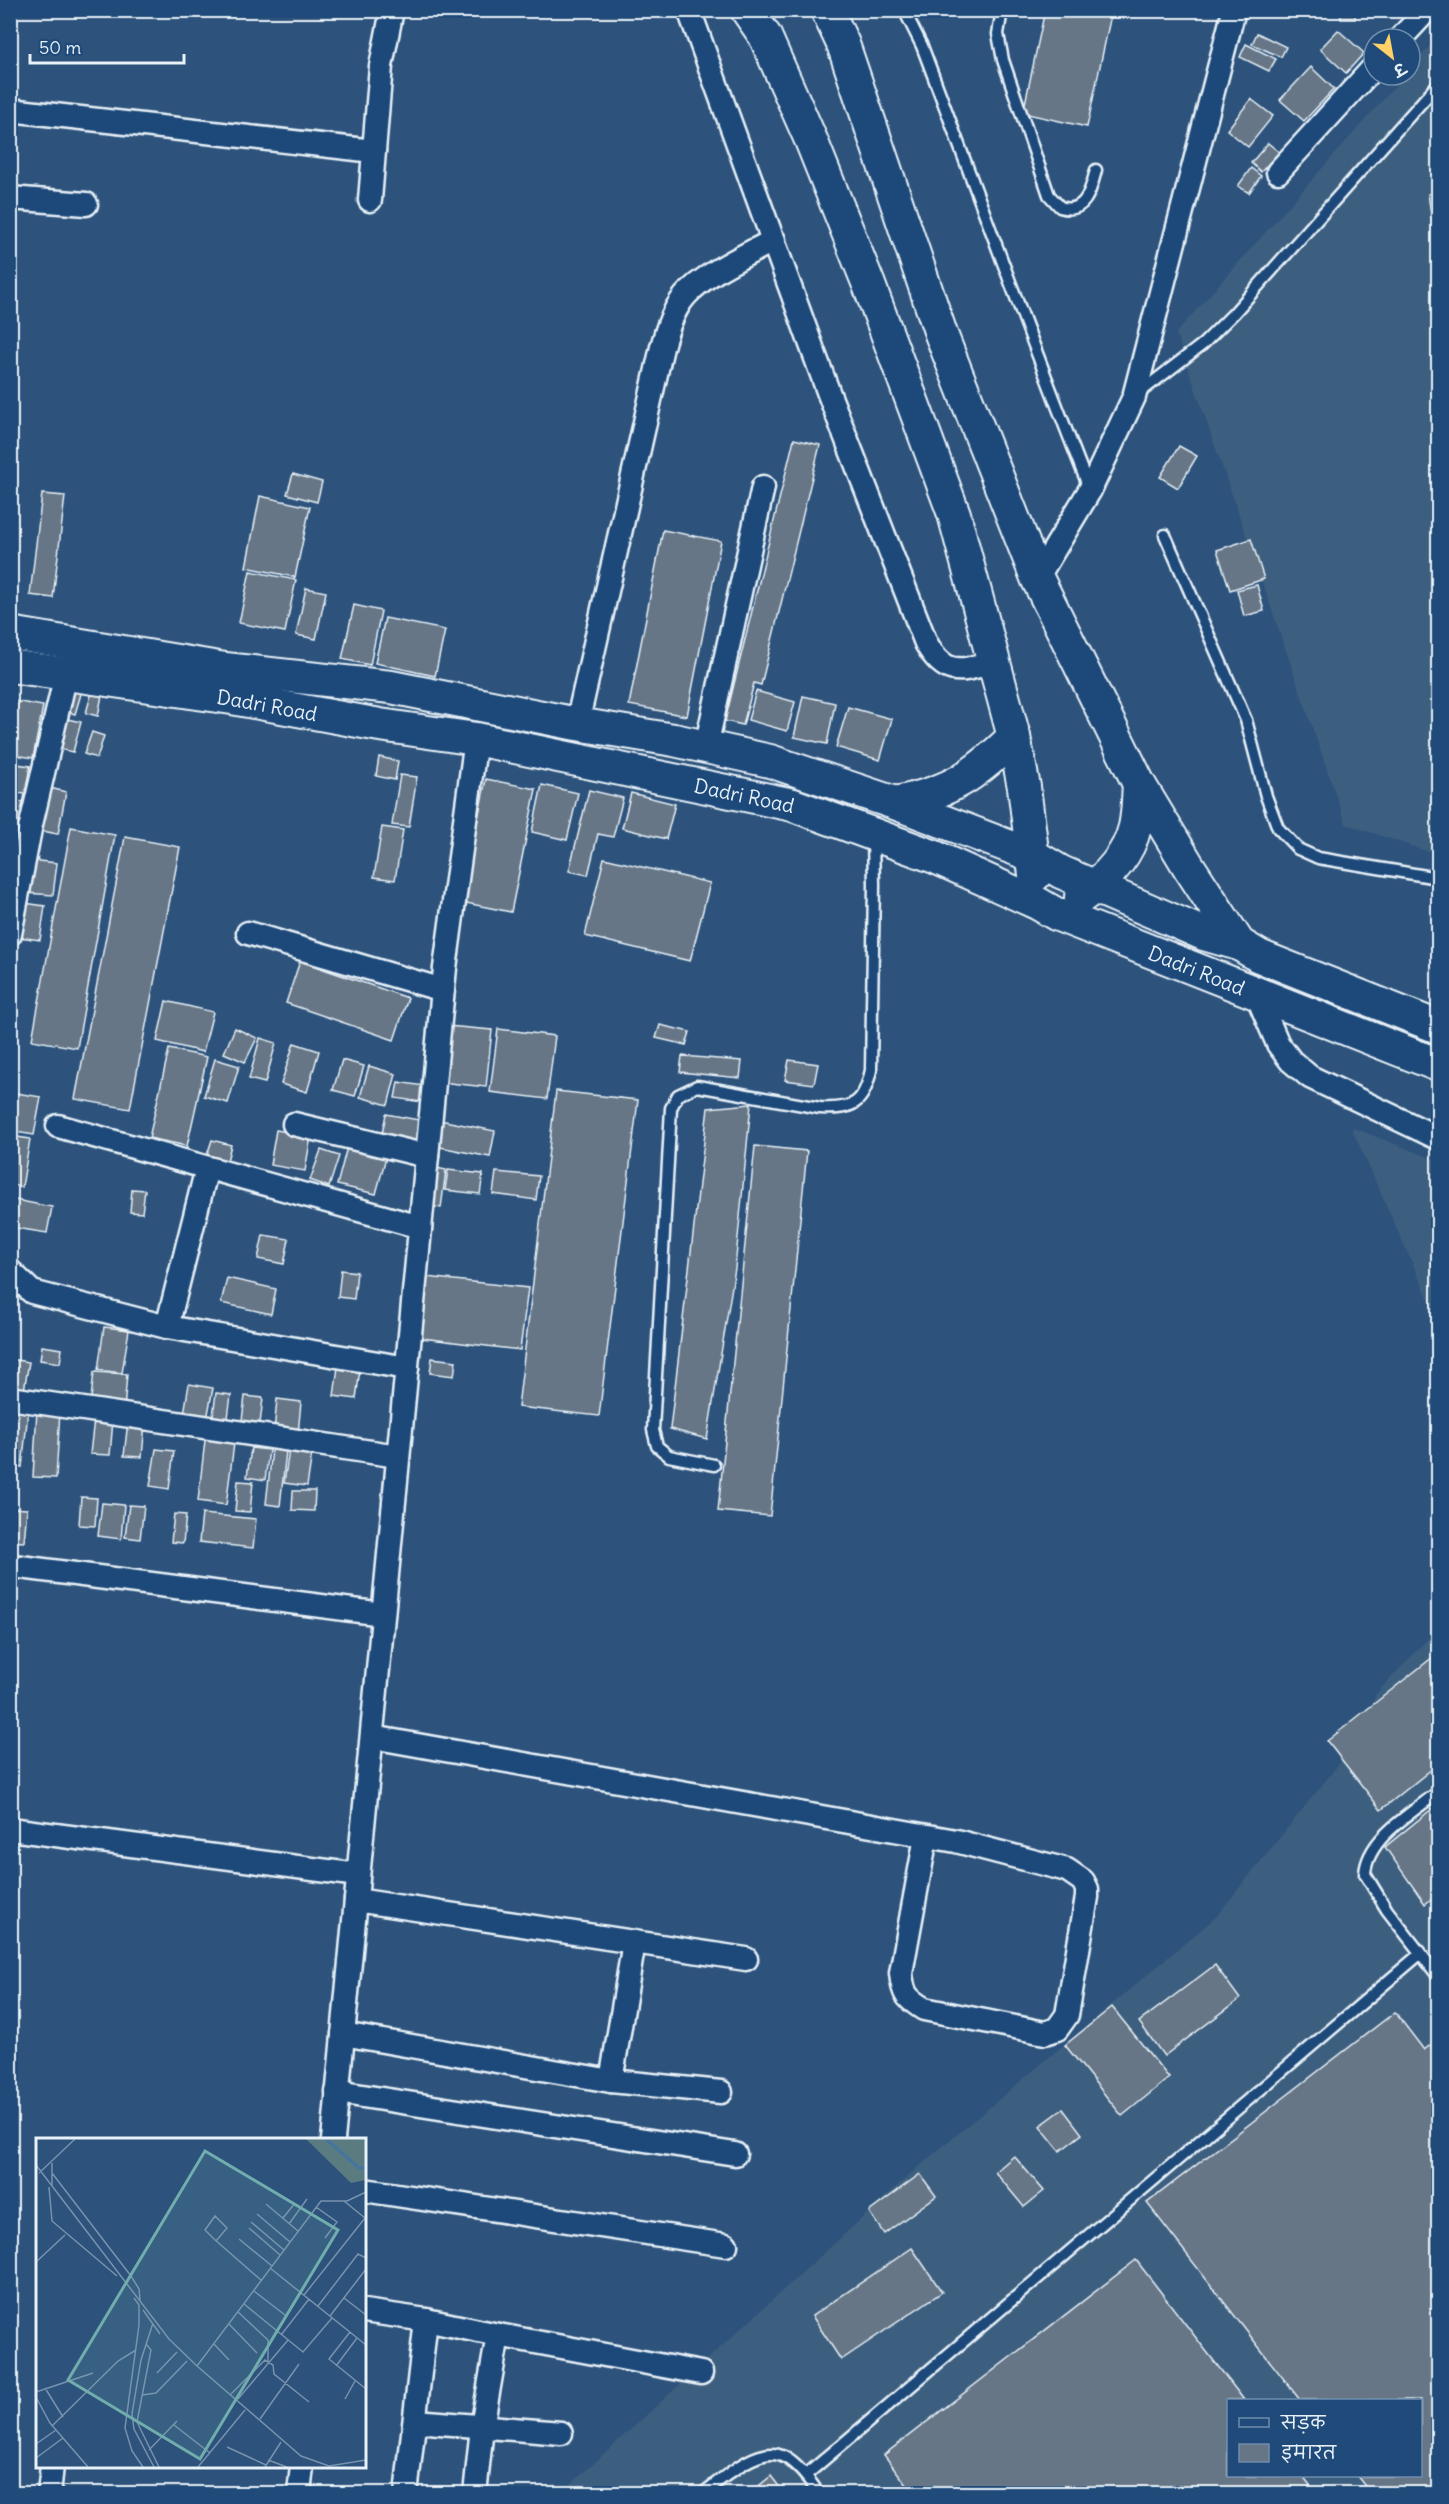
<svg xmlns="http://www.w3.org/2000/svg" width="1449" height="2504" font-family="Delius,'Playpen Sans Deva',sans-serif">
  <rect width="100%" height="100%" fill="#2d537c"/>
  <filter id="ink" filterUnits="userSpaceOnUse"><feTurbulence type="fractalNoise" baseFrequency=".0167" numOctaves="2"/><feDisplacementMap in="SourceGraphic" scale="12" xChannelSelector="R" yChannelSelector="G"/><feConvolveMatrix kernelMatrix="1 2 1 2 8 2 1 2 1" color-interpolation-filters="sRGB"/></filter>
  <g filter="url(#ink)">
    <g fill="#3e5e7f" fill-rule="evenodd">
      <path d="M1438 37V855L1346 824 1176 333 1405 75H1410V69Z"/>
      <path d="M1351 1127 1438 1161V1320Z"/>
      <path d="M1438 1628V2493L560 2494 916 2169 1216 1917 1359 1739 1376 1694ZM1228 2400H1420V2476H1228Z"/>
    </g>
    <g fill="#667686" stroke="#e8f1f8" stroke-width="1.5">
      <path d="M1045 10H1112L1087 127 1023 113Z"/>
      <path d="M1340 10H1355V19H1341Z"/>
      <path d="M1338 30 1364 53 1346 73 1320 49Z"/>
      <path d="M1257 33 1286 47 1281 57 1252 44Z"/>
      <path d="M1246 44 1276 59 1269 71 1240 57Z"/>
      <path d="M1311 67 1334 89 1304 121 1280 100Z"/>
      <path d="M1251 99 1273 116 1248 147 1227 130Z"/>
      <path d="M1268 143 1279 152 1261 172 1251 163Z"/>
      <path d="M1251 168 1261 176 1249 193 1238 186Z"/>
      <path d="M1438 192V238L1433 227 1428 194Z"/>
      <path d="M794 439 820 445 761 685 754 683 743 725 725 721Z"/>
      <path d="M1179 446 1197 456 1178 488 1160 477Z"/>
      <path d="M293 474 322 482 317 502 287 494Z"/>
      <path d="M42 494 65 496 53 598 30 595Z"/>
      <path d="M260 496 310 507 295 577 246 567Z"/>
      <path d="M663 530 721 541 687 716 629 705Z"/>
      <path d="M1251 539 1264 579 1230 590 1217 550Z"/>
      <path d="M250 571 296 580 285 632 239 623Z"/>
      <path d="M1257 585 1264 611 1244 616 1237 590Z"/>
      <path d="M306 588 326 592 316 639 296 635Z"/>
      <path d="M354 605 381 611 370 665 342 659Z"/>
      <path d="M385 618 445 630 435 676 375 663Z"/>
      <path d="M70 683 83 687 75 714 62 710Z"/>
      <path d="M93 688 103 690 98 716 86 713Z"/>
      <path d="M756 691 795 702 787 731 748 720Z"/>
      <path d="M803 696 835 703 827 744 794 737Z"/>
      <path d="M14 701 43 706 33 758 10 754V721Z"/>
      <path d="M848 707 892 719 880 760 836 747Z"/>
      <path d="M63 718 81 722 73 752 55 748Z"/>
      <path d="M92 732 104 736 97 758 84 754Z"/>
      <path d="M379 757 398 761 395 780 376 776Z"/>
      <path d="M10 763 30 766 25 794 10 792Z"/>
      <path d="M400 775 417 777 409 827 392 825Z"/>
      <path d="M486 779 536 789 511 912 461 902Z"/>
      <path d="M542 785 578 793 567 840 532 832Z"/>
      <path d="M46 787 66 792 58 834 37 830Z"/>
      <path d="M589 790 623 798 613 837 598 834 588 875 569 871Z"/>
      <path d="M631 793 675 804 666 839 622 828Z"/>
      <path d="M10 801 24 802 21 833 10 832Z"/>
      <path d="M71 827 115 835 77 1048 32 1040Z"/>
      <path d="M382 827 403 830 395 880 374 877Z"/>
      <path d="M125 837 180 847 130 1109 75 1099Z"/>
      <path d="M20 840 17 854 10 856 11 841Z"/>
      <path d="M604 858 710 883 690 961 585 936Z"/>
      <path d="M29 860 57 863 53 895 26 893Z"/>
      <path d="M24 903 45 906 40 940 19 937Z"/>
      <path d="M300 961 408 998 394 1040 286 1003Z"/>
      <path d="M166 1001 213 1012 203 1052 157 1041Z"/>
      <path d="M660 1025 690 1032 686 1045 656 1038Z"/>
      <path d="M447 1026 492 1030 486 1087 440 1082Z"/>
      <path d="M235 1028 257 1038 245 1062 224 1053Z"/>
      <path d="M498 1029 555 1036 547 1099 490 1092Z"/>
      <path d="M260 1038 276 1043 265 1083 249 1079Z"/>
      <path d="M294 1043 319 1051 307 1092 281 1084Z"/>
      <path d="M169 1049 207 1057 187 1146 149 1138Z"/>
      <path d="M682 1056 742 1061 740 1078 680 1072Z"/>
      <path d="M215 1059 239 1066 228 1103 204 1096Z"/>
      <path d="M342 1060 364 1066 355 1096 333 1090Z"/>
      <path d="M789 1060 818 1064 814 1084 785 1080Z"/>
      <path d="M369 1066 396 1074 388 1105 360 1097Z"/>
      <path d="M398 1082 424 1086 421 1102 395 1098Z"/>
      <path d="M556 1091 638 1100 599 1416 518 1407Z"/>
      <path d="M10 1092 41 1097 34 1135 10 1131Z"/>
      <path d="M751 1104 735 1268 707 1439 670 1429 708 1108Z"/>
      <path d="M386 1114 419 1120 415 1145 381 1139Z"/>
      <path d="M435 1119 495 1131 490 1157 430 1145Z"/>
      <path d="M276 1130 311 1136 305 1171 270 1165Z"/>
      <path d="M10 1136 30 1139 22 1187 10 1185Z"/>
      <path d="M212 1140 231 1145 227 1161 207 1155Z"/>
      <path d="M755 1146 807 1151 770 1516 718 1511Z"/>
      <path d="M347 1147 386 1157 376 1194 337 1185Z"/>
      <path d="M321 1150 339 1156 329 1187 310 1180Z"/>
      <path d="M428 1166 446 1170 441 1208 423 1205Z"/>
      <path d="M448 1170 483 1174 480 1194 445 1190Z"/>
      <path d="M496 1172 539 1176 536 1200 493 1194Z"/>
      <path d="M132 1189 145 1190 142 1213 130 1212Z"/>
      <path d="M10 1199 52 1207 47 1233 10 1227Z"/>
      <path d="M263 1235 289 1239 284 1264 258 1259Z"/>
      <path d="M341 1270 357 1272 354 1299 338 1297Z"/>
      <path d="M426 1277 528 1288 520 1350 422 1338Z"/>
      <path d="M227 1278 276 1289 271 1314 221 1303Z"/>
      <path d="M104 1327 129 1330 122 1373 98 1370Z"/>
      <path d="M42 1346 62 1349 60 1363 40 1360Z"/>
      <path d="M432 1358 456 1361 454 1376 430 1373Z"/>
      <path d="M10 1359 29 1362 23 1396 10 1394Z"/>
      <path d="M338 1367 360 1369 356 1399 334 1396Z"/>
      <path d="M94 1372 127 1374 124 1410 90 1407Z"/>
      <path d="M189 1384 213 1388 206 1424 183 1420Z"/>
      <path d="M216 1393 231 1395 227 1425 212 1423Z"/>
      <path d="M245 1396 263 1398 259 1432 241 1429Z"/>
      <path d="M277 1399 301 1402 298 1434 274 1432Z"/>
      <path d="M29 1403 22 1467 10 1464V1407Z"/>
      <path d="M37 1410 60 1411 56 1478 33 1477Z"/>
      <path d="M94 1419 113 1420 110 1455 90 1454Z"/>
      <path d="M128 1421 145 1423 142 1457 124 1456Z"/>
      <path d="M206 1432 235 1436 226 1505 198 1501Z"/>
      <path d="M251 1448 269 1450 265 1480 247 1477Z"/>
      <path d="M156 1449 174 1451 169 1489 150 1486Z"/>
      <path d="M272 1450 286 1451 280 1506 266 1504Z"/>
      <path d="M289 1450 312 1453 307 1486 284 1483Z"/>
      <path d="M238 1481 253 1482 250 1512 235 1511Z"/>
      <path d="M293 1491H315L314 1511 292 1510Z"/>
      <path d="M81 1497 97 1498 95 1526 79 1525Z"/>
      <path d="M102 1503 124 1505 121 1539 98 1536Z"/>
      <path d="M129 1505 144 1506 140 1539 125 1537Z"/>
      <path d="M10 1508 27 1509 24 1542 10 1541Z"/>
      <path d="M174 1514 186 1515 183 1543 171 1542Z"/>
      <path d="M202 1514 256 1519 253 1548 199 1542Z"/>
      <path d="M1438 1653V1764L1381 1810 1327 1741Z"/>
      <path d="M1438 1804V1894L1425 1904 1385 1847Z"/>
      <path d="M1215 1965 1240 1999 1164 2056 1139 2022Z"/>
      <path d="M1112 2007 1169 2078 1122 2116 1065 2045Z"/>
      <path d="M1395 2012 1424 2050 1438 2039V2494H1372L1358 2476H1420V2400H1300L1147 2203Z"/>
      <path d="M1063 2109 1082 2134 1060 2151 1040 2126Z"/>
      <path d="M1014 2156 1044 2191 1024 2207 995 2172Z"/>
      <path d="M920 2174 936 2196 884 2234 869 2212Z"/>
      <path d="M912 2248 942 2292 841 2360 812 2316Z"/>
      <path d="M1136 2260 1244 2400H1228V2476H1303L1317 2494H896L907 2485 884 2455Z"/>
      <path d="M771 2476 785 2494H749Z"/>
    </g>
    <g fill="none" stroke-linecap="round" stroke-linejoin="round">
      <defs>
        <g id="service">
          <path d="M904 10 922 46C978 194 1031 342 1089 488"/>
          <path d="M1002 10 998 34 1003 60 1049 195 1060 207C1086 215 1091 189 1096 170"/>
          <path d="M1139 393 1203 344 1234 313 1438 84"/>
          <path d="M1165 535 1246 720 1266 796 1278 828 1298 849 1318 858 1438 878"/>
          <path d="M714 1465 669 1456 657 1446 653 1430 671 1108 678 1095 697 1086 820 1108C854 1110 864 1103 871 1070L874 885 873 837"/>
          <path d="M1438 1792C1412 1813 1367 1838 1365 1874L1387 1910 1438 1976"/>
          <path d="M806 2475 1420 1954"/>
          <path d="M702 2494C721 2480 755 2448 779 2455 794 2459 811 2482 819 2494"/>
        </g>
        <g id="minor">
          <path d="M689 10 829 394 926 643C946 678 960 671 995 662"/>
          <path d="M1400 39 1427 10"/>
          <path d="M10 110 374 151"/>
          <path d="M1278 172 1374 67"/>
          <path d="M10 198 86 204"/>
          <path d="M370 200 381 66 392 10"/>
          <path d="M1037 578 1090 490 1134 397 1234 10"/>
          <path d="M577 724 662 347C667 329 673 310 685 296 705 273 747 255 774 240"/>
          <path d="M706 747 763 487"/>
          <path d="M248 933 443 990"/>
          <path d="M10 934 30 829 66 674"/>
          <path d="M1256 993 1278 1044 1291 1061 1310 1077 1438 1138"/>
          <path d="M294 1124 427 1156"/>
          <path d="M58 1126 420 1227"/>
          <path d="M10 1271 32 1292 167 1327 407 1368"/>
          <path d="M167 1327 207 1168"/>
          <path d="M10 1398 398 1456"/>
          <path d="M13 1566 383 1614"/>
          <path d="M372 1737 956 1841 1067 1870 1083 1881 1087 1889V1897L1067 2015 1057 2029 1045 2033 924 2009C906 1998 903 1994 901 1973L926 1837"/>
          <path d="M10 1829 358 1875"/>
          <path d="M356 1900 746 1959"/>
          <path d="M343 2034 611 2081 721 2092"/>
          <path d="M611 2081 634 1942"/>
          <path d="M337 2092 735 2154"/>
          <path d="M333 2140 445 968 476 739"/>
          <path d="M364 2190 726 2245"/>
          <path d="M364 2311 426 2320 498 2335 701 2373"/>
          <path d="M416 2421 561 2433"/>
          <path d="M49 2494 52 2466"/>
          <path d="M299 2494 302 2466"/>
          <path d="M406 2494 426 2320"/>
          <path d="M475 2494 482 2427 498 2335"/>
        </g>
        <g id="secondary">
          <path d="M747 10 765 36 811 140 869 285 954 514 1014 737 1024 787 1035 875"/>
          <path d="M827 10 843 44 941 334 1037 578 1139 784 1189 867 1239 944 1259 956 1438 1027"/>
          <path d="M10 633 225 669 391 687 577 724 674 740 770 761 895 803 1034 856 1061 872 1204 934 1239 944"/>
          <path id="s1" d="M10 666 232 698 380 725 476 739 793 805 935 857 1037 903 1056 914 1438 1065"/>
          <path d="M895 803C951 792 974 776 1014 737"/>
          <path d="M1081 897C1106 879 1128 857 1135 827 1138 814 1138 798 1139 784"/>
        </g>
      </defs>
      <use href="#service" stroke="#e8f1f8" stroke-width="15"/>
      <use href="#minor" stroke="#e8f1f8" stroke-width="27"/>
      <use href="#secondary" stroke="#e8f1f8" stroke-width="36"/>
      <use href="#service" stroke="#1f4a7a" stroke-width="10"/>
      <use href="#minor" stroke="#1f4a7a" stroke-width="22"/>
      <use href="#secondary" stroke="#1f4a7a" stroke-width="32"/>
    </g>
  </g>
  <g text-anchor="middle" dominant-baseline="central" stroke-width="5" stroke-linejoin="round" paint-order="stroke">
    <g font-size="20" fill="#e8f1f8" stroke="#1f4a7a">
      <text stroke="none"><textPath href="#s1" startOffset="260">Dadri Road</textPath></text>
      <text stroke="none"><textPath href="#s1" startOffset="746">Dadri Road</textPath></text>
      <text stroke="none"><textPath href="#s1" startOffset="1232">Dadri Road</textPath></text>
    </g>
  </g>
  <g transform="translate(36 2138)">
    <rect width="330" height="330" fill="#2d537c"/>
    <path d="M270 1H330V42L315 45Z" fill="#5a7b80"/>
    <path fill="none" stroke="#4375a0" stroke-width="3" d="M290 1 323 30H330"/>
    <path fill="none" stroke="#7892ae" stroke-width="1.5" d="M0 27 133 201 161 228 265 318 293 328 330 322M3 35 39 1M16 35 95 138 103 151 104 162M16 47V25M13 49 16 83 81 138M308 63 329 80M230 66 262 93M280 69 301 84 289 100M221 76 254 104M247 80 259 65M215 84 248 112M253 86 271 61M213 90 244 117M203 101 236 128M180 103 191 90 179 78 169 92 178 101 225 142M0 124 29 97M234 130 330 207M218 153 249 177M268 157 329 80M98 160 103 167V187L89 290 96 313 107 329M308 160 330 177M208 166 267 214 296 180M282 168 322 116 330 120M107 172 124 196M202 174 232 202V224M294 178 330 131M117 185 105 222 96 276 98 291 118 329M193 186 221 215M314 194 293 221 330 251M245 197 273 161M110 206 115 212 101 284 123 329M178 206 193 222M161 228 285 63H311L330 54M300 228 321 200M121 235 141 214M9 250 27 279M0 254 57 235M195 256 229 222 237 227 238 236 273 264M106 257 120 255 151 223M1 261 14 285 52 329M202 261 252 202M309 261 319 243M224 281 263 226M138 287 174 315M16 288 82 223 100 212M0 306 20 292M191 309 230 327M113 312 141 283M0 320 27 300M232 322 251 329M162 329 209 272M229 329 245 304"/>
    <path fill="#71adac" fill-opacity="0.15" stroke="#71adac" stroke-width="3" d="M169 13 302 92 164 321 32 242Z"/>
    <rect width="330" height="330" fill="none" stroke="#e8f1f8" stroke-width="3"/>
  </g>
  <rect width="1449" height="2504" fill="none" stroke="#1f4a7a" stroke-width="36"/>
  <rect x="18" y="18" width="1413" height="2468" fill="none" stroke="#e8f1f8" stroke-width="2" filter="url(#ink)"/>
  <rect x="1227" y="2399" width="195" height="78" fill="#1f4a7a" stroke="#6f8dac" stroke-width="1.5"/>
  <rect x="1239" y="2418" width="30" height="9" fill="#1f4a7a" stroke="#6f8dac" stroke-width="1.5"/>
  <text x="1281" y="2429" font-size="18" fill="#e8f1f8">सड़क</text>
  <rect x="1239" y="2444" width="30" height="18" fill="#667686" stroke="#6f8dac" stroke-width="1.5"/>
  <text x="1281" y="2459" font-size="18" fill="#e8f1f8">इमारत</text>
  <g transform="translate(1392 57) rotate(149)"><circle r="28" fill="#1f4a7a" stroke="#6f8dac" stroke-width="1.5"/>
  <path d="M0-4.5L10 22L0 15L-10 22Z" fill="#ffd166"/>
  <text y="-9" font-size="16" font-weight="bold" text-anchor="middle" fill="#e8f1f8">उ</text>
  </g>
  <path d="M30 54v9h154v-9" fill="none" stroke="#e8f1f8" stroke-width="3"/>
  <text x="39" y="54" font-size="18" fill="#e8f1f8" stroke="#1f4a7a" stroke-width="4.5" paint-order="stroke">50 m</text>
</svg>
